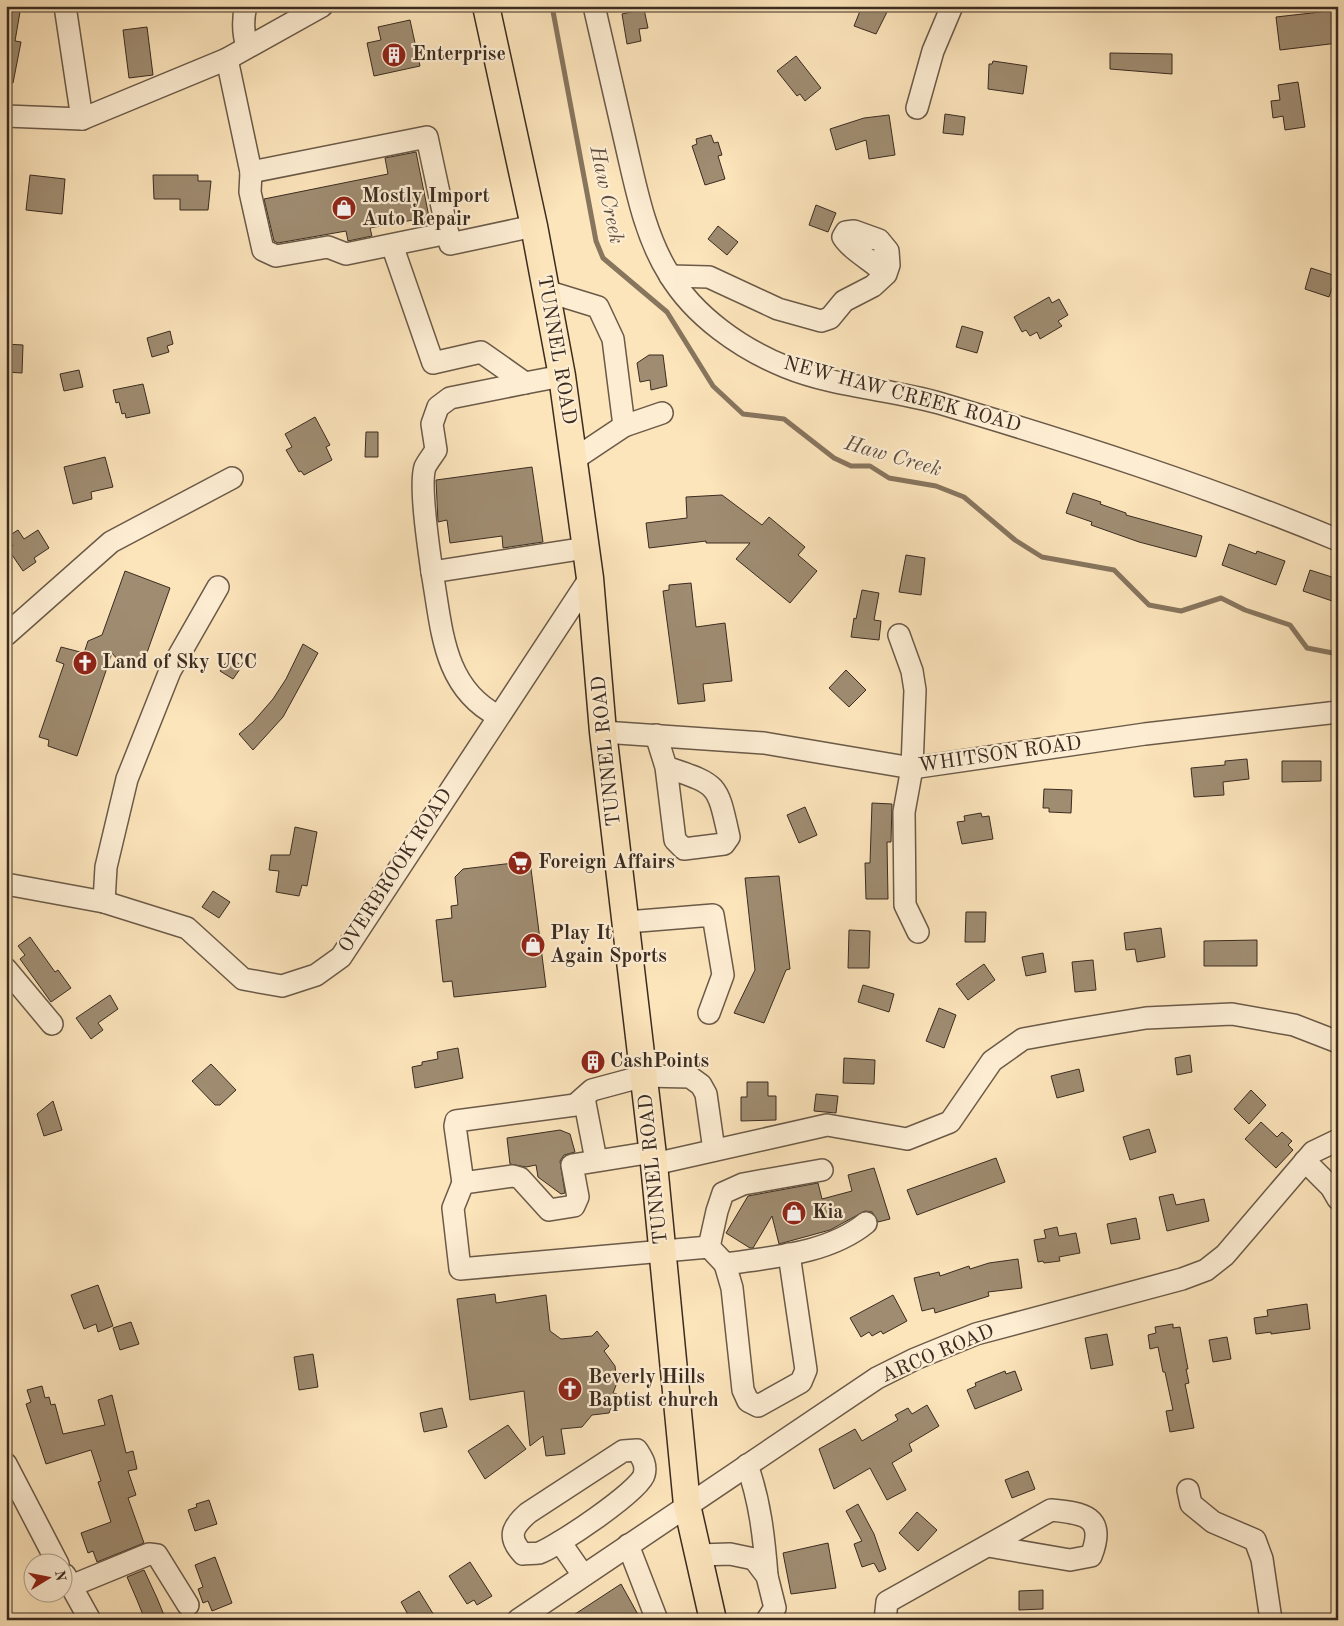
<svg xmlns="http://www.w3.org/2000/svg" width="1344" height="1626" font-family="'Old Standard TT',serif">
  <rect width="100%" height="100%" fill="#fce4bb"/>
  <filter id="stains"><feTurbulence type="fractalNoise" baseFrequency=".004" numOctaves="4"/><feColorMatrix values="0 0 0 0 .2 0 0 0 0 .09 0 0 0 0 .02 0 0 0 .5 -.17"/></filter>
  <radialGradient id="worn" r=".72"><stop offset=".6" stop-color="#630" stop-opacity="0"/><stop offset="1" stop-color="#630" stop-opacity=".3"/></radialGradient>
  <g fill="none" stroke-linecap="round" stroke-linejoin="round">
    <path stroke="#87755e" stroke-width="5" d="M552 6 596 241 603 258 667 312 713 386 743 414 784 419 834 458 851 466H870L889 478 936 486 964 497 1015 540 1042 557 1114 570 1149 605 1181 611 1221 598 1245 610 1290 625 1307 648 1338 654"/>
  </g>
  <g fill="#9f8c71" stroke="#3b2c21">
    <path d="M6 6H21L15 41 21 42 13 83 6 82Z"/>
    <path d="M862 6H890L876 34 854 26Z"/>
    <path d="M644 9 648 28 639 29 641 41 627 44 622 14Z"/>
    <path d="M1338 10V43L1280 50 1276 17Z"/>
    <path d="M410 20 420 66 374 76 367 43 381 40 378 27Z"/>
    <path d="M147 27 153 75 129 78 123 30Z"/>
    <path d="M1110 53 1172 54V74L1110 69Z"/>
    <path d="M796 56 821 88 805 101 800 94 797 96 777 71Z"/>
    <path d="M993 61 1027 66 1023 94 988 89 989 64H992Z"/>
    <path d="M1298 82 1305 127 1285 130 1283 116 1273 118 1271 101 1280 100 1278 85Z"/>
    <path d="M945 114 965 117 963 135 943 133Z"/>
    <path d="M889 115 895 155 869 159 866 140 836 150 830 129 864 118Z"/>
    <path d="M711 135 714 143 718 142 722 155 718 156 725 179 705 185 692 146 697 144 696 139Z"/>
    <path d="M416 152 429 217 370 228 372 236 348 241 346 231 278 243 274 241 264 199 388 174 385 158Z"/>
    <path d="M30 175 65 179 62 214 26 210Z"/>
    <path d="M153 175H198V181H211L208 210H180V199H154Z"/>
    <path d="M816 205 836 213 828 232 809 225Z"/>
    <path d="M718 226 738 242 727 255 708 239Z"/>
    <path d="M1311 268 1336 276 1329 297 1305 289Z"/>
    <path d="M1049 297 1052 303 1059 299 1068 315 1058 321 1062 326 1040 339 1037 332 1030 336 1026 330 1022 332 1014 317Z"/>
    <path d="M962 326 983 332 977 353 956 347Z"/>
    <path d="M170 331 173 344 167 346 169 352 152 357 147 338Z"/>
    <path d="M6 344 23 345 22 373 6 372Z"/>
    <path d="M649 355H663L667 386 651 390 650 380 640 382 637 363Z"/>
    <path d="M79 370 83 387 64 391 60 374Z"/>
    <path d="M143 384 150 413 126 418 125 413 122 414 119 402 116 403 113 390Z"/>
    <path d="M315 417 330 445 326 447 332 460 304 475 301 471 299 472 286 450 292 447 285 434Z"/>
    <path d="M366 432H378V457H365Z"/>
    <path d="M105 457 113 487 91 492 92 499 73 504 64 467Z"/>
    <path d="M532 467 543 542 503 548 502 536 450 543 447 520 438 522 436 480Z"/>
    <path d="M1073 493 1101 502 1100 504 1126 513V515L1202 536 1196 557 1139 542 1091 525 1092 522 1066 513Z"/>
    <path d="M722 495 762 525 769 517 805 547 798 555 817 571 790 603 736 559 750 543H706V541L649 548 646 523 687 518 686 497Z"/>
    <path d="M18 530 24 539 38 530 49 548 34 558 36 562 23 571 8 549 13 546 7 537Z"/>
    <path d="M1229 544 1256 554 1257 551 1285 561 1276 585 1222 565Z"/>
    <path d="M906 555 925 558 921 595 899 592Z"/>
    <path d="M1310 570 1338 579V603L1303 591Z"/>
    <path d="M125 571 170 588 144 661 122 665 112 653 77 756 48 746 49 740 39 737 64 664 56 661 61 647 84 653 88 641 102 635Z"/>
    <path d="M691 583 696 627 725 623 732 681 703 684 705 701 678 704 663 591 669 590V585Z"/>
    <path d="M862 590 879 593 874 620 881 621 879 640 851 637 854 618 856 619Z"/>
    <path d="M303 644 318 653 283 717 253 750 239 734 253 722 273 699 286 679Z"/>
    <path d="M230 657 242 666 233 679 220 671Z"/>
    <path d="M846 670 866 690 849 707 829 688Z"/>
    <path d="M1247 759 1249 779 1223 782 1224 795 1194 797 1191 768 1225 765V761Z"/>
    <path d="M1282 761H1321V781L1282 782Z"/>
    <path d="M1044 789 1072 790 1071 813 1049 812V808H1043Z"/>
    <path d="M872 803 892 804 891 842H887L888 899H866L865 863H870Z"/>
    <path d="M805 807 817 835 799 843 787 815Z"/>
    <path d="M981 813 982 817 989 816 993 839 962 844 957 822 965 821 964 816Z"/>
    <path d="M295 827 317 832 307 886 302 885 299 896 276 892 279 871 269 870 271 855H290Z"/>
    <path d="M530 861 546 987 454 997 452 981 443 982 436 920 452 918 451 906 458 905 455 877 463 869Z"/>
    <path d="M779 876 790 969 786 970 764 1023 734 1013 755 970 745 878Z"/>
    <path d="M213 891 230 902 219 918 202 907Z"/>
    <path d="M966 912H986L985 942H965Z"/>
    <path d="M1161 928 1165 957 1137 962 1135 949 1126 950 1124 933Z"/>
    <path d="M849 930 870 931 869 968H848Z"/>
    <path d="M30 937 55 972 58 970 71 988 51 1002 20 959 25 955 18 946Z"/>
    <path d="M1257 940V966H1204V941Z"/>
    <path d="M1043 953 1046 972 1026 976 1022 957Z"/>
    <path d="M1093 960 1096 990 1075 992 1072 962Z"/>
    <path d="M984 964 995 980 968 1000 956 984Z"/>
    <path d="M863 985 894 994 889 1012 858 1002Z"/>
    <path d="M110 995 118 1009 98 1023 103 1030 91 1039 76 1018Z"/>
    <path d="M939 1008 956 1015 944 1048 926 1041Z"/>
    <path d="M458 1048 463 1078 415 1088 412 1067 422 1065V1062L438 1059 437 1052Z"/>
    <path d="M1190 1055 1192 1072 1177 1075 1175 1058Z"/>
    <path d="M844 1058 875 1060 874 1084 843 1083Z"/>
    <path d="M211 1064 236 1090 220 1105H215L192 1081Z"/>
    <path d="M1079 1069 1084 1091 1057 1098 1051 1076Z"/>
    <path d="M747 1082H768V1096H776V1120L741 1121V1097H747Z"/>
    <path d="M1251 1090 1266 1105 1249 1124 1234 1109Z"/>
    <path d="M816 1094 838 1096 836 1113 814 1111Z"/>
    <path d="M53 1101 62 1130 44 1136 37 1114Z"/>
    <path d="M1261 1122 1277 1137 1282 1132 1292 1141 1288 1145 1293 1150 1276 1168 1245 1139Z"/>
    <path d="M1149 1129 1156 1152 1130 1160 1123 1137Z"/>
    <path d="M560 1130 570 1134 575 1152 564 1155 560 1161 565 1193 561 1194 538 1177 536 1165 526 1167 510 1164 507 1138Z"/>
    <path d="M996 1158 1005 1182 917 1215 907 1190Z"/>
    <path d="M874 1168 890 1219 878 1222 872 1212 865 1211 830 1230 779 1244 772 1216 753 1248H750L726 1233 748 1196 818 1183 822 1199 852 1191 848 1175Z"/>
    <path d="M1173 1194 1176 1205 1204 1199 1209 1221 1167 1231 1159 1197Z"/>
    <path d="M1136 1218 1140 1239 1111 1244 1107 1224Z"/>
    <path d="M1057 1227 1059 1236 1076 1233 1080 1253 1059 1257 1060 1261 1044 1263 1043 1261 1038 1262 1034 1240 1046 1238 1044 1230Z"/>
    <path d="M1018 1259 1022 1288 988 1292 989 1296 935 1313 934 1308 922 1311 914 1278 939 1272 940 1276 969 1266 970 1269 989 1263Z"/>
    <path d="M98 1285 113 1326 98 1332 96 1324 84 1329 71 1295Z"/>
    <path d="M495 1294 496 1303 546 1295 550 1331 561 1339 592 1336 597 1331 609 1346 604 1351 615 1366 617 1383 613 1393 617 1394 609 1413 592 1415 582 1427 561 1429 565 1454 546 1456 543 1436 530 1446 524 1391 470 1400 457 1299Z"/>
    <path d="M893 1295 907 1321 883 1334 881 1331 872 1336 869 1332 861 1337 850 1318Z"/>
    <path d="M1307 1304 1310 1329 1271 1334V1332L1256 1334 1254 1318 1268 1316 1267 1310Z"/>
    <path d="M131 1322 139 1344 120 1350 113 1328Z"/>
    <path d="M1173 1324V1328L1180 1327 1188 1369H1186L1189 1383 1185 1384 1194 1428 1170 1432 1166 1411 1173 1410 1165 1372H1163L1158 1347 1150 1349 1148 1335 1156 1333 1155 1327Z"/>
    <path d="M1107 1334 1113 1365 1091 1369 1085 1338Z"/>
    <path d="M1227 1337 1231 1359 1213 1362 1209 1340Z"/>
    <path d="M313 1354 318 1387 299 1390 294 1357Z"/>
    <path d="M1005 1371 1006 1374 1015 1371 1022 1390 975 1409 967 1390 976 1386 975 1383Z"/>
    <path d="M42 1386 45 1398 49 1397 51 1405 55 1404 63 1434 105 1425 98 1400 112 1395 126 1453 133 1451 137 1469 128 1471 136 1495 128 1498 144 1543 97 1562 93 1551 88 1553 81 1533 111 1522 98 1482 101 1481 91 1450 46 1464 26 1404 31 1402 27 1390Z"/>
    <path d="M927 1405 939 1426 909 1444 912 1451 892 1463 906 1490 887 1500 870 1468 834 1489 819 1449 855 1429 862 1441 898 1420 895 1415 908 1408 912 1414Z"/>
    <path d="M442 1408 447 1427 424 1432 420 1413Z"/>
    <path d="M508 1425 526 1449 485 1479 468 1451Z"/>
    <path d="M1028 1471 1035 1489 1012 1498 1005 1480Z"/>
    <path d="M209 1500 217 1524 195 1531 188 1510 197 1507 196 1504Z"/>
    <path d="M858 1504 874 1534 886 1569 879 1572 874 1563 862 1567 854 1544 862 1541 846 1511Z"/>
    <path d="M917 1512 937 1530 918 1551 899 1533Z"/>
    <path d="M828 1543 836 1588 791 1594 783 1553Z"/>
    <path d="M215 1557 232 1603 212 1611 208 1601 203 1603 198 1589 203 1587 195 1565Z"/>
    <path d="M470 1562 492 1596 477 1605 474 1600 467 1604 449 1576Z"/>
    <path d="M144 1570 157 1598 166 1620H145L137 1600 127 1577Z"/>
    <path d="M621 1584 641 1620H566Z"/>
    <path d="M1043 1590V1609L1019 1610V1591Z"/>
    <path d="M419 1591 437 1620H411L401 1602Z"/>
  </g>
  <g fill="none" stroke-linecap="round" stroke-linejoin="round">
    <defs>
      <g id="minor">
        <path d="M65 6 82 119"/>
        <path d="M246 6C242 21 243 33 247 47"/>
        <path d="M594 6C605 52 615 99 626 145 636 188 645 236 669 274 694 316 741 349 786 367 835 387 890 389 939 403 1074 443 1208 486 1338 540"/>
        <path d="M227 59 251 172 427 137 450 244 534 226"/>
        <path d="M917 108 933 51 952 6"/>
        <path d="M6 116 82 119 227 59 322 6"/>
        <path d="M251 172 250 192 263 250 276 256 328 247 346 254 448 233"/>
        <path d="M392 245 433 363 481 352 525 383 562 376"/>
        <path d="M670 276 709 277 778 309 821 321 830 318 844 301 873 286 886 274 889 265 888 251 879 240 854 231 846 232 843 237C851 250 874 262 886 274"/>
        <path d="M546 291 598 307 613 339 624 426 573 460"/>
        <path d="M624 426 662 413"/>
        <path d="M432 572C429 550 419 485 425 467 428 461 433 455 436 450L432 424 438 407 450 398 525 383"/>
        <path d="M6 635 111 542 232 478"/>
        <path d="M899 635 912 671 915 690 912 768 904 812 905 905 918 932"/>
        <path d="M498 716C442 687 442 627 432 572L586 548"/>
        <path d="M603 732 764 743 912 768 1145 734 1338 712"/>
        <path d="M656 735 666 767 675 840 684 849 724 844 729 837C717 783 719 785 666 767"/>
        <path d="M6 884 104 902 187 928 243 979 282 986 316 975 341 957 590 578"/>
        <path d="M104 902 106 867 127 779 170 671 218 587"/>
        <path d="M627 922 713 915 723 975 709 1013"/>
        <path d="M6 969 52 1024"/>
        <path d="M584 1098 596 1160"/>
        <path d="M653 1152 572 1165 578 1197 574 1206 549 1210 520 1178 513 1176 463 1183 455 1126 456 1121 575 1105 592 1090 644 1076 690 1077 701 1085 706 1094 714 1150"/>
        <path d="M1305 1161 1331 1187 1338 1199"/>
        <path d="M654 1164 827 1125 907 1139 950 1122 992 1061 1023 1039 1067 1031 1146 1018 1232 1014 1294 1025 1338 1042"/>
        <path d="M463 1183 453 1208 460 1269 709 1247 725 1264C772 1257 828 1254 866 1223"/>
        <path d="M709 1247 717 1211 723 1193 743 1184 822 1170"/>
        <path d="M725 1264 732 1288 743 1390 748 1401 758 1406 801 1382 806 1370 789 1254"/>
        <path d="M637 1450C642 1458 647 1465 644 1475 641 1490 555 1548 539 1553 534 1554 528 1553 523 1554 507 1537 512 1527 528 1513L623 1451Z"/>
        <path d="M6 1464 58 1564"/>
        <path d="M747 1465C760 1501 764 1537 767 1576"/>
        <path d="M1188 1490 1191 1504 1213 1522 1255 1540 1262 1559 1271 1620"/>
        <path d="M560 1542 583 1575"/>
        <path d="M628 1545 657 1620"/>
        <path d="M699 1555 730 1554 754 1559 767 1576 775 1608 767 1620"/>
        <path d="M65 1575 90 1620"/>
        <path d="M71 1586 149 1554 157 1555 188 1605"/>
        <path d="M518 1620 877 1378 915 1359 976 1334 1182 1279 1206 1270 1225 1255 1313 1152 1338 1140"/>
        <path d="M885 1620 887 1602 1051 1510C1083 1513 1107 1516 1091 1556L1070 1560 988 1546"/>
      </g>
      <path id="major" d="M486 6 534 226 562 376 590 578 603 732 654 1164 687 1505 713 1620"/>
    </defs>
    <use href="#minor" stroke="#6b5a48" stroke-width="24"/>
    <use href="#major" stroke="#3b2c21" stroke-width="29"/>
    <use href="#minor" stroke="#fdedd3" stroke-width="21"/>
    <use href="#major" stroke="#fce4bb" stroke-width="26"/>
  </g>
  <defs>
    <symbol id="building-disc" viewBox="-11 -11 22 22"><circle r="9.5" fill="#8f2418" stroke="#fdedd3"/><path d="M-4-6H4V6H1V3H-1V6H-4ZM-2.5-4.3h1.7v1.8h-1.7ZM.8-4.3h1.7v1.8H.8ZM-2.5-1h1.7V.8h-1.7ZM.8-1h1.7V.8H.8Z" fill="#fff"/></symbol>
    <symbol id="shop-disc" viewBox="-11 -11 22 22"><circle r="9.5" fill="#8f2418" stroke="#fdedd3"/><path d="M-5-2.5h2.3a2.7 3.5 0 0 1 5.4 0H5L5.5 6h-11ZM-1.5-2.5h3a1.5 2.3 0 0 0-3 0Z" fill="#fff"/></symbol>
    <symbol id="church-disc" viewBox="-11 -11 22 22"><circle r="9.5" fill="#8f2418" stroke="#fdedd3"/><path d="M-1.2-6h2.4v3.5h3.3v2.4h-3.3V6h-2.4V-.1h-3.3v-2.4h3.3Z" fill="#fff"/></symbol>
    <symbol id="supermarket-disc" viewBox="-11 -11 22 22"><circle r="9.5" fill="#8f2418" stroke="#fdedd3"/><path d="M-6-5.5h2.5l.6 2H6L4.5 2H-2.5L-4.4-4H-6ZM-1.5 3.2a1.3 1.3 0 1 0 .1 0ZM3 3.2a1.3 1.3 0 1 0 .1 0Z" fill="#fff"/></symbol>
  </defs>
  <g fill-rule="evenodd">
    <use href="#building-disc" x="380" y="41" width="28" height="28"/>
    <use href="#shop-disc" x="330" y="194" width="28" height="28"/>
    <use href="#church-disc" x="71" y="649" width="28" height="28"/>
    <use href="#supermarket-disc" x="506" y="849" width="28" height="28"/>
    <use href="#shop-disc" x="519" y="931" width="28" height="28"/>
    <use href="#building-disc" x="579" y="1048" width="28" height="28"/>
    <use href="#shop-disc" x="780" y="1199" width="28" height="28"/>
    <use href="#church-disc" x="556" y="1375" width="28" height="28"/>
  </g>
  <g text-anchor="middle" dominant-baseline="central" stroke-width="4.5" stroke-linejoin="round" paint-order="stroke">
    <g font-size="20" font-weight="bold" fill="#3b2c21" stroke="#fdedd3" text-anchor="start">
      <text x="412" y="55">Enterprise</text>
      <text x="362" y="197">Mostly Import<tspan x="362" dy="23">Auto Repair</tspan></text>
      <text x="102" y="663">Land of Sky UCC</text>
      <text x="538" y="863">Foreign Affairs</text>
      <text x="550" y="934">Play It<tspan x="550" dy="23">Again Sports</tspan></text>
      <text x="610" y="1062">CashPoints</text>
      <text x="812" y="1213">Kia</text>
      <text x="588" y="1378">Beverly Hills<tspan x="588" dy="23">Baptist church</tspan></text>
    </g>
    <g font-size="20" fill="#3b2c21" stroke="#fdedd3">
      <text transform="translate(556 350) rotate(80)">TUNNEL ROAD</text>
      <text transform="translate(902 395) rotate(15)">NEW HAW CREEK ROAD</text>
      <text transform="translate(607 751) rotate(-96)">TUNNEL ROAD</text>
      <text transform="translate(1000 755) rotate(-8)">WHITSON ROAD</text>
      <text transform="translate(396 871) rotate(-57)">OVERBROOK ROAD</text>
      <text transform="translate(654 1169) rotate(-96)">TUNNEL ROAD</text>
      <text transform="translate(938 1354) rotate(-23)">ARCO ROAD</text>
    </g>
    <g font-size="21" font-style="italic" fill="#615040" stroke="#fdedd3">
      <text transform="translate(606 195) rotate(78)">Haw Creek</text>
      <text transform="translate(893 457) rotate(16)">Haw Creek</text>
    </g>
  </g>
  <rect width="1344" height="1626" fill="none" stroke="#fce4bb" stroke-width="25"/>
  <rect x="8" y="8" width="1329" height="1611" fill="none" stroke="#3b2c21" stroke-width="2.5"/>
  <rect x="12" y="12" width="1319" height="1601" fill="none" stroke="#3b2c21"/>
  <g transform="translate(48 1578) rotate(80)"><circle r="24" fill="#fdedd3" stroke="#afa08c"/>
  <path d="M0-4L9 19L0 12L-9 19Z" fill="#8f2418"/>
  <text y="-8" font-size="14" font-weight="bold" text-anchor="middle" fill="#3b2c21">N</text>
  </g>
  <rect width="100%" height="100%" filter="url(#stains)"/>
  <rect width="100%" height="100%" fill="url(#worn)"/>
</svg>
